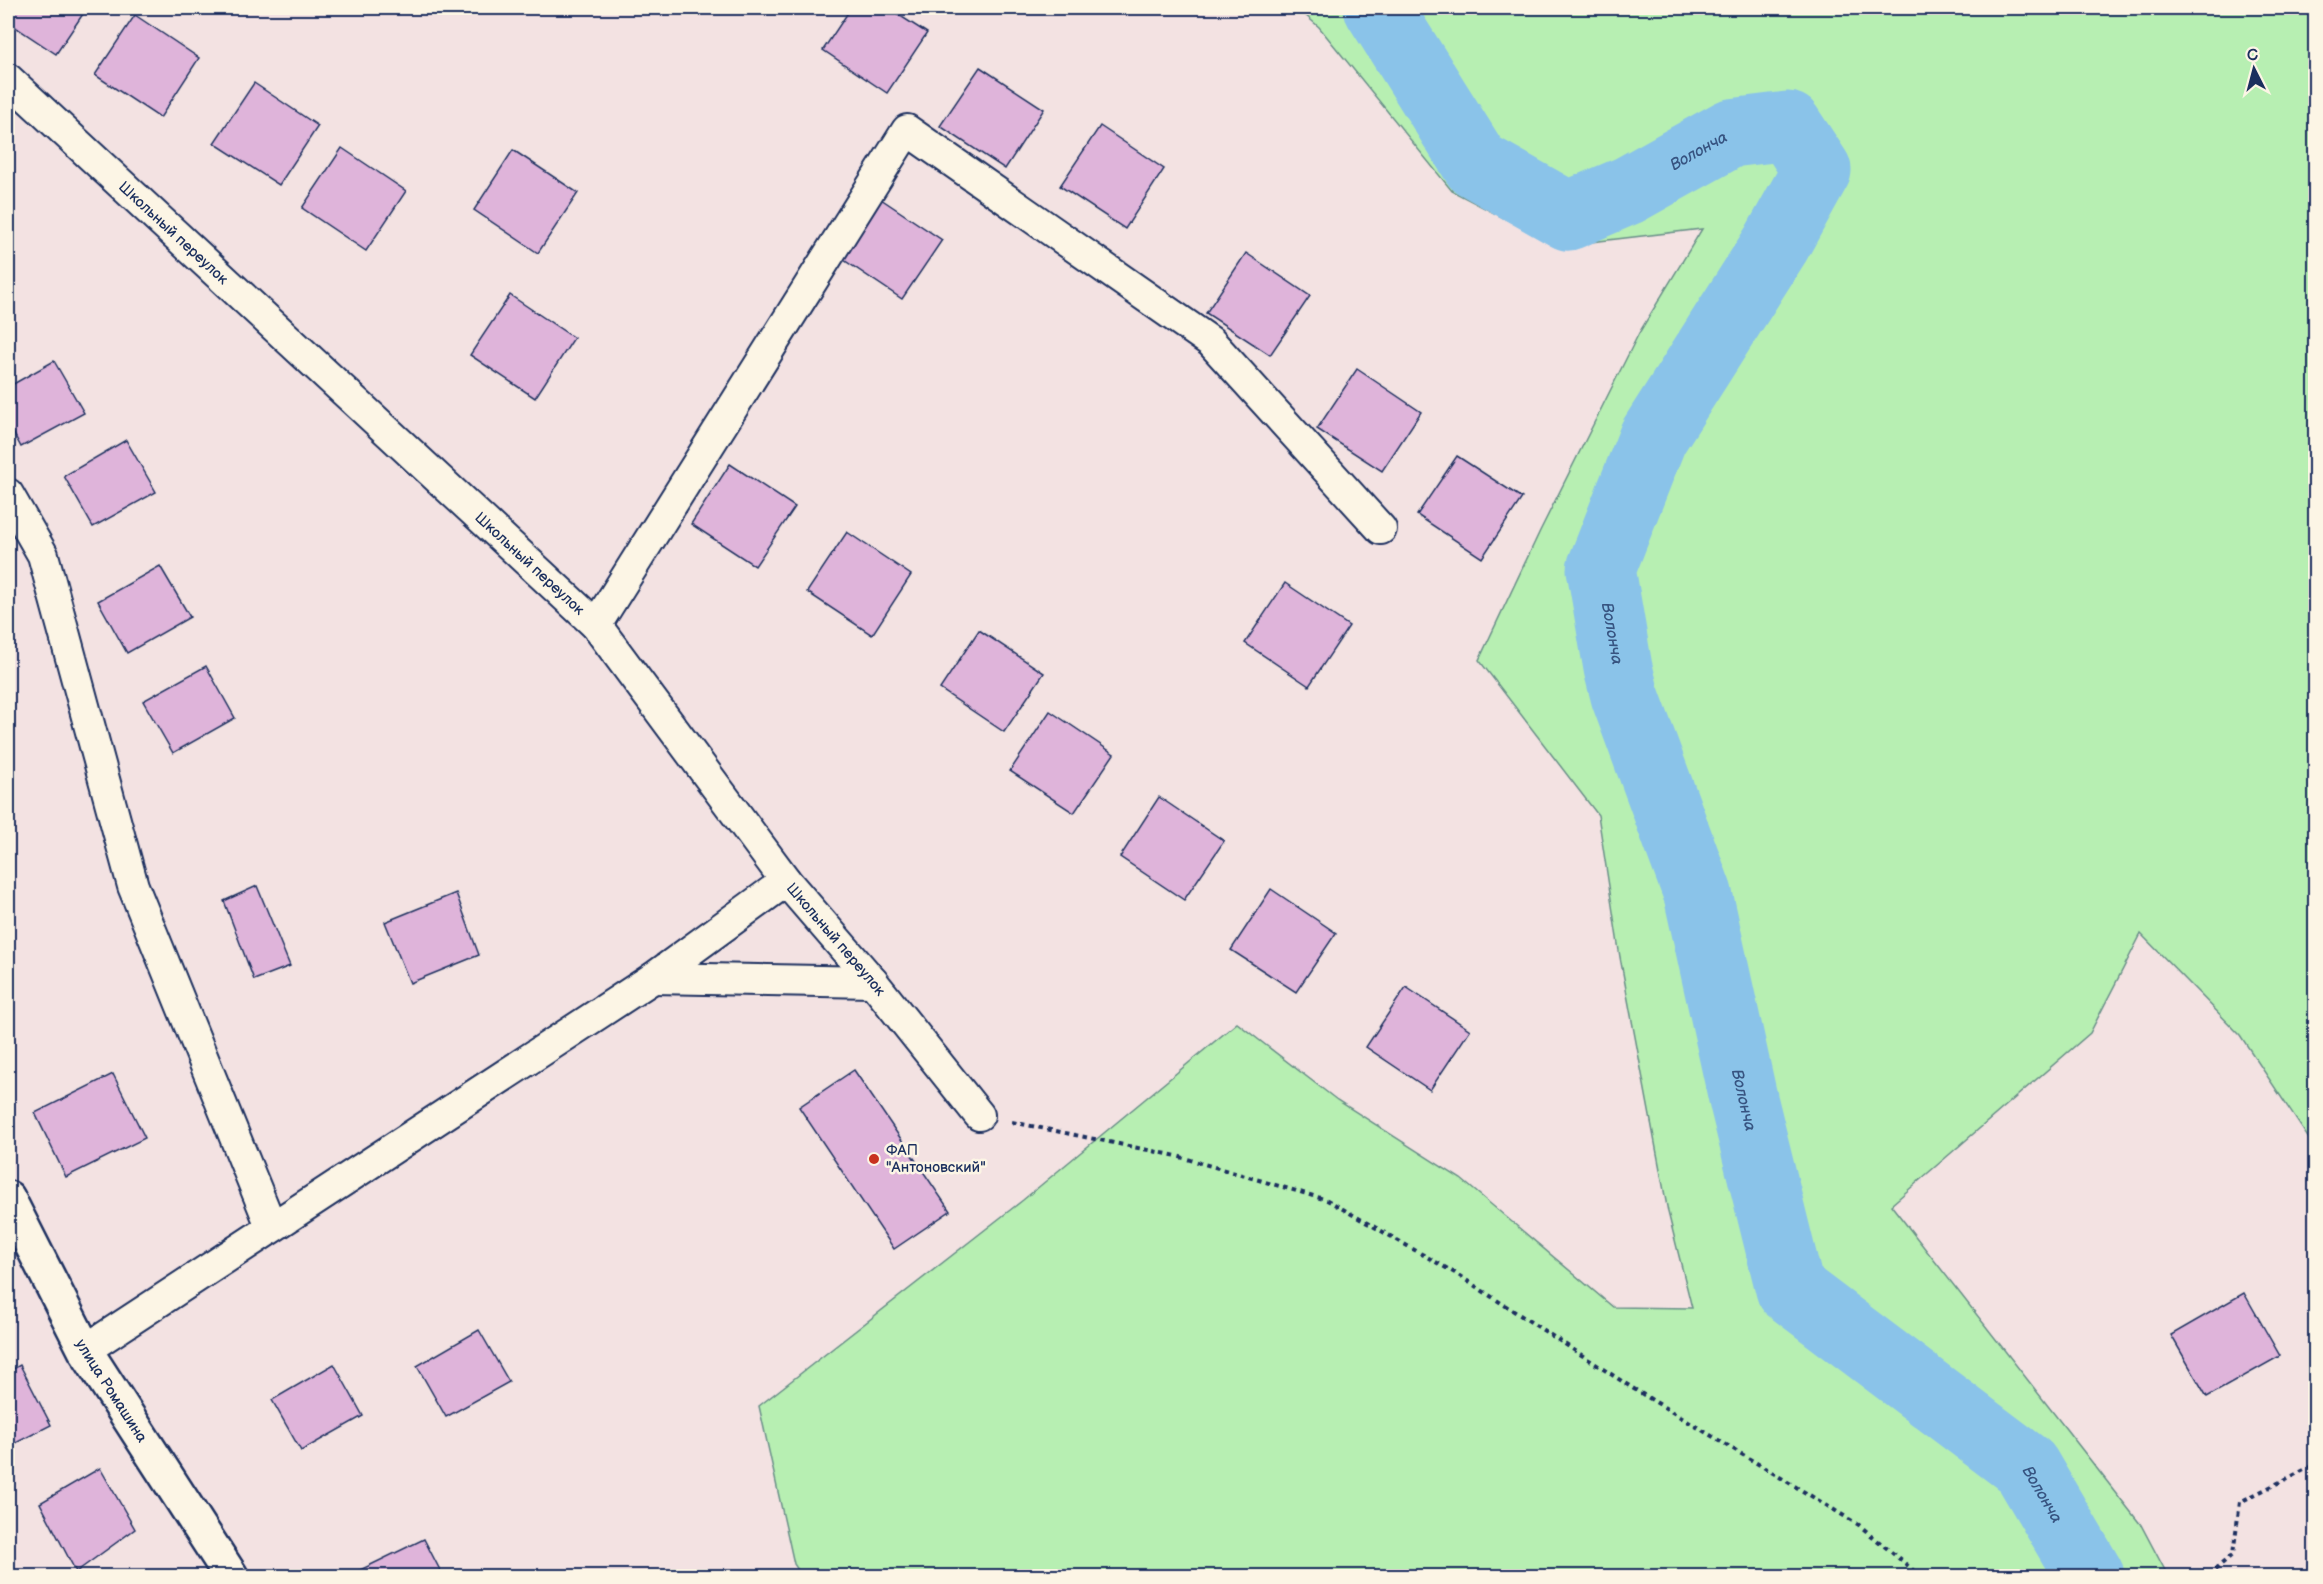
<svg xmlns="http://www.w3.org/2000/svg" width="2323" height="1584" font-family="'Balsamiq Sans',sans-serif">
  <rect width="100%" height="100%" fill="#f3e2e2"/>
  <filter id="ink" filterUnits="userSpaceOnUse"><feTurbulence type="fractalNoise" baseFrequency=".0167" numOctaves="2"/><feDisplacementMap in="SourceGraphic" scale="12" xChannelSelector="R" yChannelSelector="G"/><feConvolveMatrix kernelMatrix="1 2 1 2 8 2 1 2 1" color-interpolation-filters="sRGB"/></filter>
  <g filter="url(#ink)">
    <path fill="#b7efb2" stroke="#698f88" stroke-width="1.5" d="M1297 8H2315V1148L2240 1035 2141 934 2090 1033 1891 1205 2141 1525 2168 1576H802L794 1564 759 1406 1023 1200 1237 1023 1337 1100 1461 1179 1613 1307 1692 1308 1668 1212 1620 957 1598 815 1479 660 1540 531 1639 333 1702 229 1557 246 1452 191 1319 27Z"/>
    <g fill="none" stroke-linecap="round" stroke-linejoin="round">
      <path stroke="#8ac3e9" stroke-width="69" id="s1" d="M1378 8 1476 164 1568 216 1629 190 1731 133 1788 126 1817 170 1776 244 1653 437 1601 569 1618 668 1625 696 1698 894 1744 1103 1790 1289 2026 1467 2090 1576"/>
    </g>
    <g fill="#dfb4da" stroke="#1b2f5e" stroke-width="1.5">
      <path d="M8 8H87L56 54 8 22Z"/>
      <path d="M851 8H888L927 33 887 93 823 50Z"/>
      <path d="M135 15 199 58 160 118 95 75Z"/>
      <path d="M980 67 1044 109 1005 169 940 126Z"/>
      <path d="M254 83 318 126 279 185 214 143Z"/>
      <path d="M1100 126 1164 169 1125 229 1060 186Z"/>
      <path d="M342 148 406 191 366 251 302 208Z"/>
      <path d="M513 150 578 193 538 253 474 210Z"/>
      <path d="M878 197 942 240 902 299 838 256Z"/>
      <path d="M1246 253 1310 296 1270 355 1206 313Z"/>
      <path d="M510 295 574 338 535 398 470 355Z"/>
      <path d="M54 361 84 413 21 447 8 423V387Z"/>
      <path d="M1357 369 1421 412 1382 471 1317 429Z"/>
      <path d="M126 440 156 492 93 527 64 476Z"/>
      <path d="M1457 456 1522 498 1482 558 1417 515Z"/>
      <path d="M730 464 795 507 755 566 691 524Z"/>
      <path d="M847 532 911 575 872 635 807 592Z"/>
      <path d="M160 566 190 617 127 653 98 601Z"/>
      <path d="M1285 583 1349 626 1309 686 1245 643Z"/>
      <path d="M979 630 1044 673 1004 732 940 689Z"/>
      <path d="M206 666 235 718 173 753 143 701Z"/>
      <path d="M1050 711 1114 754 1074 813 1010 771Z"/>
      <path d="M1159 797 1224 841 1184 900 1120 857Z"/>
      <path d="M257 886 290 966 254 980 224 901Z"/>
      <path d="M1271 889 1336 933 1296 992 1231 950Z"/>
      <path d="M456 893 479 955 410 983 385 922Z"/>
      <path d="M1406 987 1470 1030 1430 1090 1366 1047Z"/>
      <path d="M854 1070 950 1211 894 1249 799 1107Z"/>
      <path d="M113 1074 145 1138 66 1177 35 1113Z"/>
      <path d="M2244 1293 2280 1356 2207 1397 2171 1335Z"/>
      <path d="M479 1330 509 1382 446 1417 417 1366Z"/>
      <path d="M334 1364 363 1416 301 1451 272 1400Z"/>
      <path d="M20 1365 51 1425 8 1447V1372Z"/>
      <path d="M100 1468 135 1529 76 1572 40 1503Z"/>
      <path d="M424 1539 443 1576H359L356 1572Z"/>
    </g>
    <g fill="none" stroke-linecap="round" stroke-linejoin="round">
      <defs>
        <g id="minor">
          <path id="s2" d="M8 79 596 625 786 881 873 982 979 1115"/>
          <path d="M8 494 43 555 133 886 271 1226"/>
          <path d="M596 625 907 130 1211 342 1381 529"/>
          <path d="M653 978 873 982"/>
          <path d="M85 1350 653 978 786 881"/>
        </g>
        <g id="tertiary">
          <path id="s3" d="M8 1198 85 1350 231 1576"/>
        </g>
      </defs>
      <use href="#minor" stroke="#1b2f5e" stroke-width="34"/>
      <use href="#tertiary" stroke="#1b2f5e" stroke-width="38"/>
      <g stroke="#1b2f5e" stroke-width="4" stroke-dasharray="4.5 4.5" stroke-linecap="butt">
        <path d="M1012 1122 1177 1156 1327 1200 1455 1273 1634 1389 1859 1525 1920 1576"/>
        <path d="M2208 1576 2233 1554 2240 1502 2316 1464"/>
      </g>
      <use href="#minor" stroke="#fcf5e5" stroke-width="30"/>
      <use href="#tertiary" stroke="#fcf5e5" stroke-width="33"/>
    </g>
  </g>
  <circle fill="#c8321e" stroke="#fcf5e5" stroke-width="2" cx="874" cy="1159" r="6"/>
  <g text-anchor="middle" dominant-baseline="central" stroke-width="5" stroke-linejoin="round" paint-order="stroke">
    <g font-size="15" fill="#1b2f5e" stroke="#fcf5e5">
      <text stroke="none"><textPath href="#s2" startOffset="226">Школьный переулок</textPath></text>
      <text stroke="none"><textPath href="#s2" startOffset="712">Школьный переулок</textPath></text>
      <text stroke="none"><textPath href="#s2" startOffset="1198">Школьный переулок</textPath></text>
      <text stroke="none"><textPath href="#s3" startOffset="219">улица Ромашина</textPath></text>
    </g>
    <g font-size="15" fill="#1b2f5e" stroke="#fcf5e5" text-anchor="start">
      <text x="886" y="1150">ФАП<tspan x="886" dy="17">"Антоновский"</tspan></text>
    </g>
    <g font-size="16" font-style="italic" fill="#375481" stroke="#fcf5e5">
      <text stroke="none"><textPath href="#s1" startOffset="436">Волонча</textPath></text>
      <text stroke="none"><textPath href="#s1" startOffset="1104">Волонча</textPath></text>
      <text stroke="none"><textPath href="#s1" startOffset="1590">Волонча</textPath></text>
      <text stroke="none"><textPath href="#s1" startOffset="2112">Волонча</textPath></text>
    </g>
  </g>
  <rect width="2323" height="1584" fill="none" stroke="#fcf5e5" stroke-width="30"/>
  <rect x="15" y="15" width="2293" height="1554" fill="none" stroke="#1b2f5e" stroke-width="2" filter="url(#ink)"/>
  <g transform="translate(2254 69) rotate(354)" stroke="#fcf5e5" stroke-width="4.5" paint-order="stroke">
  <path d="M0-4.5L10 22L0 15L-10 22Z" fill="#1b2f5e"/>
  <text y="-9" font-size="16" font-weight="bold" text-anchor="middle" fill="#1b2f5e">С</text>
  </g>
</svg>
